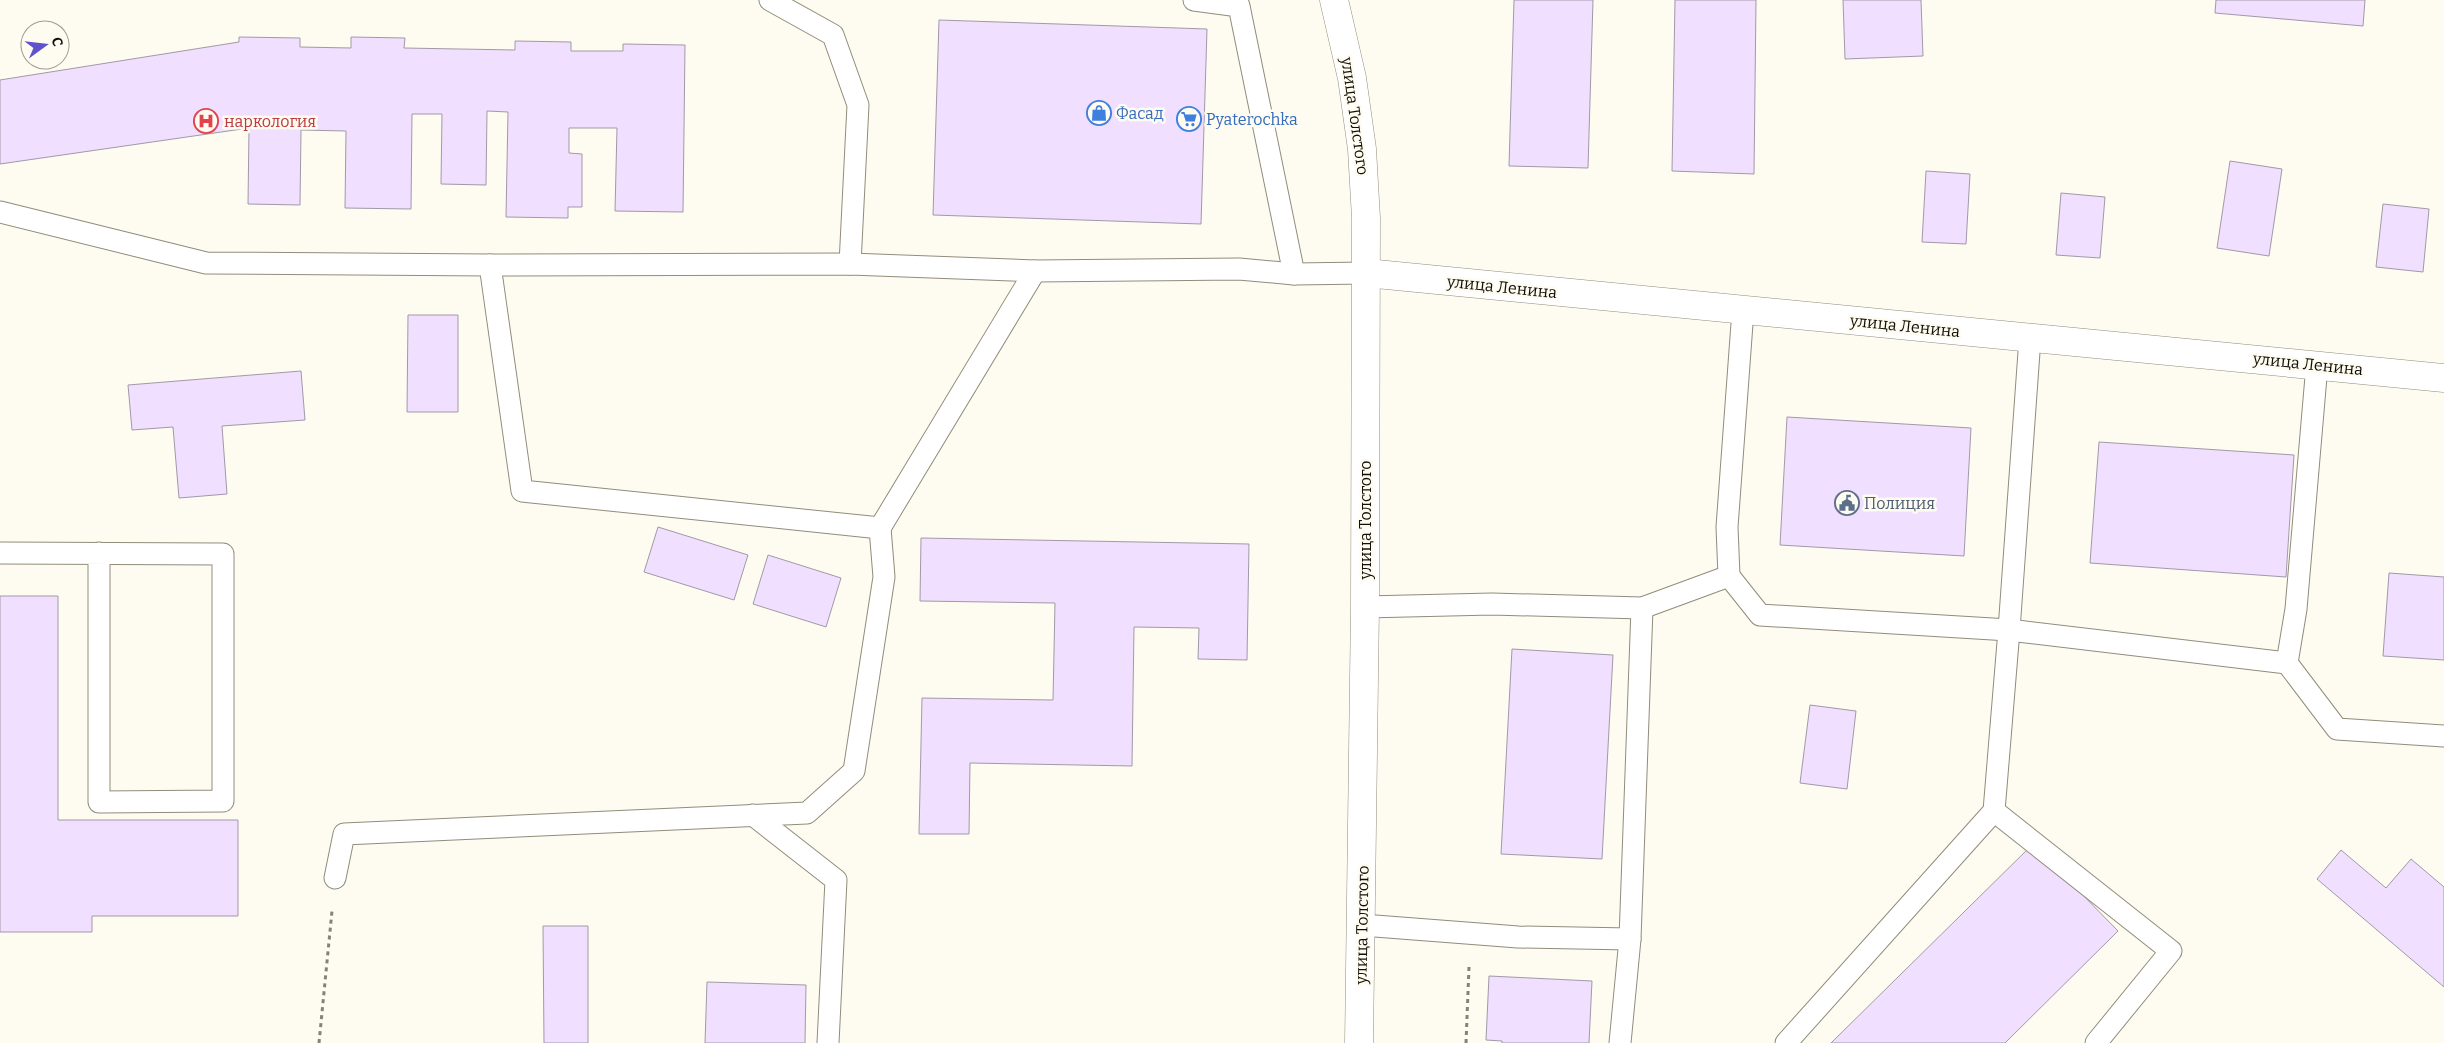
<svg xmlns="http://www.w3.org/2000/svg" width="2444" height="1043" font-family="Bitter,serif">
  <rect width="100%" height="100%" fill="#fefbf0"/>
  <g fill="#f0dffe" stroke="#a199a8">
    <path d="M1514 0H1593L1588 168 1509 166Z"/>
    <path d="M1675 0H1756L1754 174 1672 171Z"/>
    <path d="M1843 0H1921L1923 56 1845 59Z"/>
    <path d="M2216 0H2365L2363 26 2215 13Z"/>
    <path d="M939 20 1207 29 1201 224 933 215Z"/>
    <path d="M239 37 300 38V47L351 48V37L405 38 404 48 515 50V41L571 42V51H623V44L685 45 683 212 615 211 617 128H569V153L582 154V207H568V218L506 217 508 112 487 111 486 185 441 184 442 114H412L411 209 345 208 346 131 301 130 300 205 248 204 249 128 0 164V80L239 42Z"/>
    <path d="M2230 161 2282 169 2269 256 2217 248Z"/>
    <path d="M1926 171 1970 174 1966 244 1922 242Z"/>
    <path d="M2061 193 2105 197 2100 258 2056 255Z"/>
    <path d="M2383 204 2429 209 2423 272 2376 267Z"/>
    <path d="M408 315H458V412H407Z"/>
    <path d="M301 371 305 420 222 426 227 494 179 498 173 427 132 430 128 385Z"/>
    <path d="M1787 417 1971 428 1964 556 1780 545Z"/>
    <path d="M2099 442 2294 455 2286 577 2090 563Z"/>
    <path d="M658 527 748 555 734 600 644 572Z"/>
    <path d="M921 538 1249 544 1247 660 1198 659 1199 628 1134 627 1132 766 970 763 969 834H919L922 698 1053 700 1055 603 920 601Z"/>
    <path d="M768 555 841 578 826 627 753 604Z"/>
    <path d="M2389 573 2444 577V660L2383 656Z"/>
    <path d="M0 596H58V820H238V916H92V932H0Z"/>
    <path d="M1512 649 1613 655 1602 859 1501 854Z"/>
    <path d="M1810 705 1856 711 1847 789 1800 783Z"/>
    <path d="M2033 844 2118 931 2005 1043H1831Z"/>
    <path d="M2341 850 2386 888 2411 859 2444 887V987L2317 879Z"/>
    <path d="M543 926H588V1043H544Z"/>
    <path d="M1489 976 1592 981 1589 1043H1502V1041L1486 1040Z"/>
    <path d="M707 982 806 985 805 1043H705Z"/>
  </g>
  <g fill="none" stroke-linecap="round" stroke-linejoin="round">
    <defs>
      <g id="service">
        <path d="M770 0 833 35 858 105 850 264"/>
        <path d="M1194 0 1239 6 1294 274"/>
        <path d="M0 212 206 263 490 265 850 264 1035 271 1239 269 1294 274 1366 273"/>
        <path d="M490 265 522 491 880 528 1035 271"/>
        <path d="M0 553 223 554V801L99 802V553"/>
        <path d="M1729 576 1727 527 1743 310"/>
        <path d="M1365 607 1492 604 1642 608 1729 576 1760 615 2009 630 2030 338"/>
        <path d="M2287 663 2296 609 2317 365"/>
        <path d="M1994 811 2171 951 2096 1043"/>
        <path d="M753 815 836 880 828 1043"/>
        <path d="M335 878 344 834 807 813 854 771 884 577 880 528"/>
        <path d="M1362 925 1518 937 1630 939"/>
        <path d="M1620 1043 1630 939 1642 608"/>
        <path d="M1786 1043 1994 811 2009 630 2287 663 2337 729 2444 736"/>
      </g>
      <g id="tertiary">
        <path d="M1334 0 1352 78 1362 149 1366 218 1365 607 1359 1043"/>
        <path d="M1366 273 2444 378"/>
      </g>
    </defs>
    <use href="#service" stroke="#918c7b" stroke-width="23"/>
    <use href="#tertiary" stroke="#918c7b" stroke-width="29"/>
    <g stroke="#85827a" stroke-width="3" stroke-dasharray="4 4" stroke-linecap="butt">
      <path d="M319 1043 332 911"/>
      <path d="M1466 1043 1469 967"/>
    </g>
    <use href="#service" stroke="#fff" stroke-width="21"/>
    <use href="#tertiary" stroke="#fff" stroke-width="28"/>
  </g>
  <defs>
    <symbol id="shop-ring" viewBox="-11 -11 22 22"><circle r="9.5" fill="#fefbf0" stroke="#3f7fe0" stroke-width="1.5"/><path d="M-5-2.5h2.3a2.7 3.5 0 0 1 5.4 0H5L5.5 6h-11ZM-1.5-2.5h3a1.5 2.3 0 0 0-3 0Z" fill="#3f7fe0"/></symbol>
    <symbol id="supermarket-ring" viewBox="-11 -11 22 22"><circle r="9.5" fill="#fefbf0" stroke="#3f7fe0" stroke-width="1.5"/><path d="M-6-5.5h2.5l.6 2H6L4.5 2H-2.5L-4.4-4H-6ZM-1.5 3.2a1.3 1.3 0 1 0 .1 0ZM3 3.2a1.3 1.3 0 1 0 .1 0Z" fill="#3f7fe0"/></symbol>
    <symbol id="hospital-ring" viewBox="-11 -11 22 22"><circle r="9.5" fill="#fefbf0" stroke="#e0444e" stroke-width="1.5"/><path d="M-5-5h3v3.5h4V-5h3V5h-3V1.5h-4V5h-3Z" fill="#e0444e"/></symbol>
    <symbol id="civic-ring" viewBox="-11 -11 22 22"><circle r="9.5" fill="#fefbf0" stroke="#5c6f8a" stroke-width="1.5"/><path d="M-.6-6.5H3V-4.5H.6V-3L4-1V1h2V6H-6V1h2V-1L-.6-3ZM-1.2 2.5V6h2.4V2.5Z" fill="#5c6f8a"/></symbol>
  </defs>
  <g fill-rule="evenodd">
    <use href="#shop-ring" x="1085" y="99" width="28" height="28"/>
    <use href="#supermarket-ring" x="1175" y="105" width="28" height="28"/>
    <use href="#hospital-ring" x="192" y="107" width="28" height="28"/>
    <use href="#civic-ring" x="1833" y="489" width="28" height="28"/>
  </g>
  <g text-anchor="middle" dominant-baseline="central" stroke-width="5" stroke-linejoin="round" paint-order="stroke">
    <g font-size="16" fill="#366cbe" stroke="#fefbf0" text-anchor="start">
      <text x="1116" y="113">Фасад</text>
      <text x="1206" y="119">Pyaterochka</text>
    </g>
    <g font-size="16" fill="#110f09" stroke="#fefbf0">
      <text transform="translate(1355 116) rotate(82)">улица Толстого</text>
      <text transform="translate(1502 287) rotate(6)">улица Ленина</text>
      <text transform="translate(1905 326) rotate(6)">улица Ленина</text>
      <text transform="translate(2308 364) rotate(6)">улица Ленина</text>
      <text transform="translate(1365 520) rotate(-90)">улица Толстого</text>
      <text transform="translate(1362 925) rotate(-89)">улица Толстого</text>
    </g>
    <g font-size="16" fill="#be3a42" stroke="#fefbf0" text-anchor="start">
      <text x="224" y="121">наркология</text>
    </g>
    <g font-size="16" fill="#4e5e75" stroke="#fefbf0" text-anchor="start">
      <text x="1864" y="503">Полиция</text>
    </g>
  </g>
  <g transform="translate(45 45) rotate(75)"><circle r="24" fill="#fefbf0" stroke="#9f9d94"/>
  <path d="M0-4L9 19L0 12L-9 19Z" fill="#6052cb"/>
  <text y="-8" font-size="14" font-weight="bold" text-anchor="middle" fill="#110f09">С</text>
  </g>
</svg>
